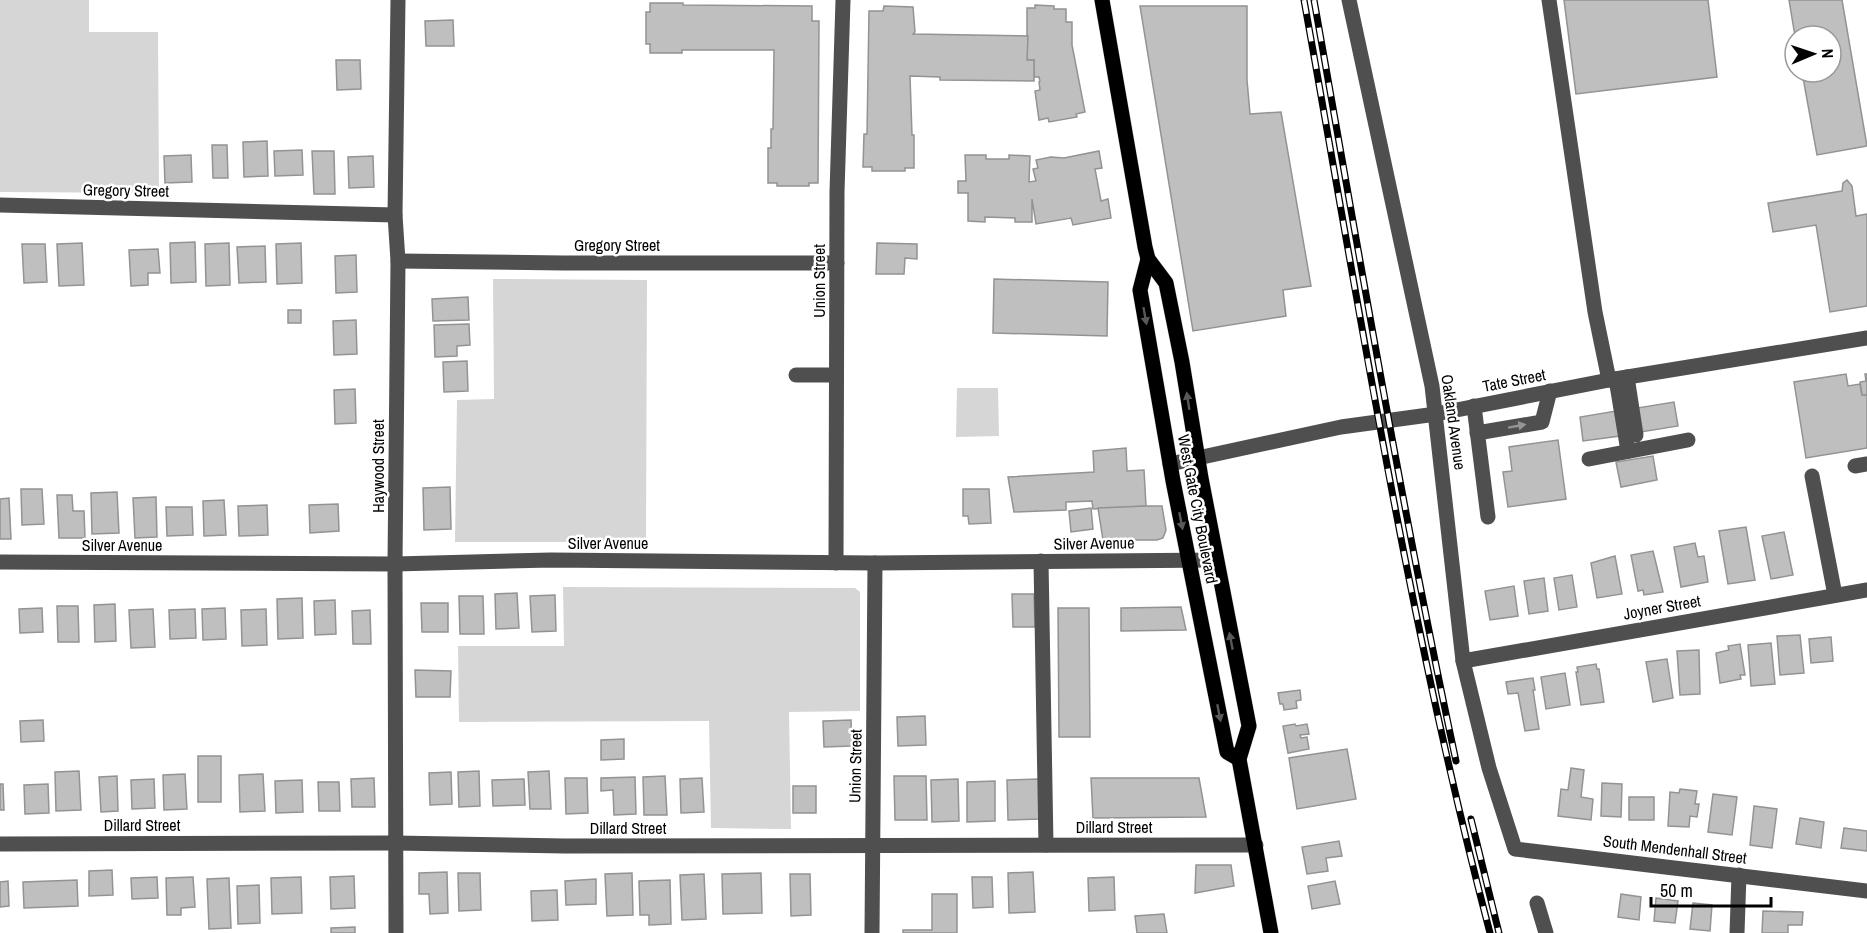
<svg xmlns="http://www.w3.org/2000/svg" width="1867" height="933" font-family="'Archivo Narrow',sans-serif">
  <rect width="100%" height="100%" fill="#fff"/>
  <g fill="#d6d6d6">
    <path d="M0 0H89V32H158L159 193 0 192Z"/>
    <path d="M493 279 647 280 646 542H455L457 400 494 399Z"/>
    <path d="M957 388H998L999 436 956 437Z"/>
    <path d="M563 587 855 588 860 592V711L789 712 791 829 711 828 709 721 459 722 458 646H564Z"/>
  </g>
  <g fill="#bfbfbf" stroke="#939393" stroke-width="1.5">
    <path d="M1564 0H1708L1717 77 1576 94Z"/>
    <path d="M1789 0H1842L1867 146 1817 155 1802 72H1831V36H1795Z"/>
    <path d="M650 3H683V5L812 6V21H819L818 183H809V186H777V183H768V148H771V129H773L774 50H682V53H650V44H646V12H650Z"/>
    <path d="M1035 5 1054 6V9H1066V22H1072V45L1085 112 1076 114 1077 117 1049 122 1048 118 1039 120 1035 91 1040 90 1039 82 1040 81 1039 77H1034V60H1027V8H1035Z"/>
    <path d="M884 6 913 7 915 32 913 34 1028 36 1027 60H1034V81L940 80V77L910 76 912 135H914V168H905V171H872V167H863L864 134H867L869 11H883Z"/>
    <path d="M1140 6H1247V80L1250 114 1281 112 1311 286 1283 290 1286 316 1193 331Z"/>
    <path d="M453 20 454 46H426L425 21Z"/>
    <path d="M336 60H360L361 89 337 90Z"/>
    <path d="M267 141 268 176 244 177 243 142Z"/>
    <path d="M212 145H227L228 178H213Z"/>
    <path d="M302 150 303 175 275 176 274 151Z"/>
    <path d="M312 151H334L335 194H314Z"/>
    <path d="M1099 151 1102 168 1095 169 1101 201 1108 199 1111 218 1073 225 1071 218 1036 224 1032 199V222H1015V218L985 217V222L968 221V193H958V181H966L965 155H986V159H1009V155L1030 156 1029 182 1036 181 1033 169 1038 168 1036 160 1051 157 1064 158Z"/>
    <path d="M191 155 192 182 165 183 164 156Z"/>
    <path d="M373 156 374 187 349 188 348 157Z"/>
    <path d="M1847 180 1852 186 1856 216 1867 214V306L1830 312 1816 225 1773 232 1768 203 1842 191 1843 183Z"/>
    <path d="M195 242 196 282 171 283 170 243Z"/>
    <path d="M82 243 84 285 59 286 57 244Z"/>
    <path d="M229 243 230 285 206 286 205 244Z"/>
    <path d="M301 243 302 283 277 284 276 244Z"/>
    <path d="M877 243 917 244V259L905 258 904 274H876Z"/>
    <path d="M22 244H45L47 282 24 283Z"/>
    <path d="M265 246 266 282 239 283 237 247Z"/>
    <path d="M158 249 160 273H148V285L131 286 129 250Z"/>
    <path d="M356 255 357 292 336 293 335 256Z"/>
    <path d="M994 279 1108 282 1107 336 993 333Z"/>
    <path d="M468 297 469 320 433 321 432 299Z"/>
    <rect x="288" y="310" width="13" height="13"/>
    <path d="M356 320 357 354 334 355 333 321Z"/>
    <path d="M469 324 470 345 457 346V356L435 357 434 325Z"/>
    <path d="M467 361 468 391 444 392 443 362Z"/>
    <path d="M1846 374 1848 386 1860 384 1862 395H1867V448L1806 458 1794 382Z"/>
    <path d="M1865 374H1867V395H1862L1860 382 1866 381Z"/>
    <path d="M355 389 356 423 335 424 334 390Z"/>
    <path d="M1674 402 1678 426 1641 432 1637 408Z"/>
    <path d="M1616 411 1620 436 1583 441 1580 417Z"/>
    <path d="M1558 440 1566 499 1508 507 1503 472 1512 471 1509 447Z"/>
    <path d="M1126 448 1127 471 1144 470 1146 506 1093 509 1092 501 1066 502V510L1014 512 1008 477 1094 472 1093 451Z"/>
    <path d="M1653 456 1657 480 1621 487 1616 462Z"/>
    <path d="M450 487 451 529 424 530 423 488Z"/>
    <path d="M21 489H42L44 524 22 525Z"/>
    <path d="M963 489H989L991 523 969 524 968 516H963Z"/>
    <path d="M117 492 119 533 92 534 91 493Z"/>
    <path d="M57 495H72L73 511H84L85 538H59Z"/>
    <path d="M156 497 157 537 135 538 133 498Z"/>
    <path d="M9 498 11 539H0V499Z"/>
    <path d="M224 500 226 535 204 536 203 501Z"/>
    <path d="M338 504 339 531 310 533 309 505Z"/>
    <path d="M267 505 268 535 239 536 238 506Z"/>
    <path d="M1146 506H1162L1166 530 1163 538 1157 540H1103L1098 508Z"/>
    <path d="M166 507H192L193 535 167 536Z"/>
    <path d="M1091 508 1093 529 1071 532 1069 511Z"/>
    <path d="M1746 527 1755 580 1728 584 1719 531Z"/>
    <path d="M1784 532 1793 575 1771 579 1762 536Z"/>
    <path d="M1695 543 1698 557 1704 556 1708 582 1681 587 1674 547Z"/>
    <path d="M1653 551 1663 592 1644 595 1643 590 1638 591 1631 555Z"/>
    <path d="M1615 556 1622 594 1597 598 1591 563Z"/>
    <path d="M1572 575 1577 607 1559 610 1554 578Z"/>
    <path d="M1544 578 1548 611 1529 614 1524 581Z"/>
    <path d="M1514 586 1518 616 1490 620 1485 591Z"/>
    <path d="M517 593 519 628 496 629 495 594Z"/>
    <path d="M1012 594H1034L1035 627H1013Z"/>
    <path d="M555 595 556 631 532 632 530 596Z"/>
    <path d="M459 596H483L484 634H460Z"/>
    <path d="M302 598 303 638 278 639 277 599Z"/>
    <path d="M335 600 336 634 315 635 314 601Z"/>
    <path d="M421 603H448V632H422Z"/>
    <path d="M115 604 116 641 95 642 94 605Z"/>
    <path d="M57 606H78L79 642H58Z"/>
    <path d="M1181 607 1186 630 1121 631V608Z"/>
    <path d="M42 608 43 632 20 633 19 609Z"/>
    <path d="M225 608 226 639 203 640 202 609Z"/>
    <path d="M1058 608H1089L1090 737H1059Z"/>
    <path d="M153 609 155 647 131 648 129 610Z"/>
    <path d="M195 609 196 638 170 639 169 610Z"/>
    <path d="M266 609 267 645 242 646 241 610Z"/>
    <path d="M370 610 371 644H353L352 611Z"/>
    <path d="M1800 635 1804 673 1780 675 1777 636Z"/>
    <path d="M1831 637 1833 661 1811 663 1809 639Z"/>
    <path d="M1771 643 1775 684 1751 686 1748 645Z"/>
    <path d="M1740 644 1745 675H1740L1741 679 1720 683 1716 653 1729 650 1728 646Z"/>
    <path d="M1699 650 1700 694 1680 695 1677 651Z"/>
    <path d="M1667 659 1673 698 1653 702 1646 662Z"/>
    <path d="M1596 664 1597 669H1599L1604 702 1581 705 1576 672H1578L1577 667Z"/>
    <path d="M415 670 451 671 450 697H416Z"/>
    <path d="M1565 673 1570 705 1546 709 1541 677Z"/>
    <path d="M1533 678 1535 690H1533L1539 729 1525 731 1518 693 1508 694 1506 682Z"/>
    <path d="M1300 690 1301 700 1296 701 1297 708 1284 710 1283 704H1280L1278 693Z"/>
    <path d="M925 716 926 745 898 746 897 717Z"/>
    <path d="M43 720 44 741 21 742 20 721Z"/>
    <path d="M851 720 852 746 824 747 823 721Z"/>
    <path d="M1295 724 1296 726 1307 724 1309 734 1300 735 1301 738 1307 737 1309 749 1288 753 1283 726Z"/>
    <path d="M624 739V759L601 760V740Z"/>
    <path d="M1347 749 1356 799 1297 809 1289 758Z"/>
    <rect x="198" y="756" width="23" height="46"/>
    <path d="M1571 768 1584 770 1581 797 1593 799 1591 820 1558 816 1561 789 1568 790Z"/>
    <path d="M79 771 81 810 56 811 55 772Z"/>
    <path d="M479 771 480 806 459 807 458 772Z"/>
    <path d="M549 771 551 809H530L528 772Z"/>
    <path d="M451 772 452 804 430 805 429 773Z"/>
    <path d="M185 774 187 809 164 810 163 775Z"/>
    <path d="M263 774 265 811 240 812 239 775Z"/>
    <path d="M117 776 118 811 101 812 99 777Z"/>
    <path d="M665 776 667 815H644L643 777Z"/>
    <path d="M894 776H926L927 820H895Z"/>
    <path d="M635 777 636 814 614 815 613 790 601 791V778Z"/>
    <path d="M374 778 375 807H352L351 779Z"/>
    <path d="M565 778H587L588 813 566 814Z"/>
    <path d="M702 778 704 812 681 813 680 779Z"/>
    <path d="M1091 778H1199L1206 817 1093 818Z"/>
    <path d="M154 779 155 808 132 809 131 780Z"/>
    <path d="M524 779 525 805 493 806 492 780Z"/>
    <path d="M958 779 959 821 932 822 931 780Z"/>
    <path d="M1039 779 1040 819 1008 820 1007 780Z"/>
    <path d="M302 780 303 812 276 813 275 781Z"/>
    <path d="M995 781V821L967 822V782Z"/>
    <path d="M318 782H339L340 811H319Z"/>
    <path d="M1602 783 1622 784 1621 817 1601 816Z"/>
    <path d="M0 784H3L4 810H0Z"/>
    <path d="M48 784 49 813 25 814 24 785Z"/>
    <rect x="793" y="786" width="23" height="27"/>
    <path d="M1680 789 1697 791 1695 804H1699L1697 817 1690 816 1689 827 1668 826 1670 792 1679 793Z"/>
    <path d="M1713 794 1737 797 1732 835 1708 832Z"/>
    <rect x="1629" y="797" width="25" height="23"/>
    <path d="M1754 806 1777 809 1772 848 1750 845Z"/>
    <path d="M1800 818 1824 822 1821 848 1796 844Z"/>
    <path d="M1844 828 1867 831V851L1841 848Z"/>
    <path d="M1339 841 1342 856 1326 858 1328 871 1307 874 1302 847Z"/>
    <path d="M1196 865H1231L1234 886 1195 893Z"/>
    <path d="M112 870 113 895 89 896V871Z"/>
    <path d="M447 872 448 913 430 914 429 894H419V873Z"/>
    <path d="M1033 872 1035 912 1009 913 1008 873Z"/>
    <path d="M458 873H480L481 910 459 911Z"/>
    <path d="M632 873 633 915 607 916 605 874Z"/>
    <path d="M761 873 762 913 723 914 722 874Z"/>
    <path d="M704 874 706 919 682 920 680 875Z"/>
    <path d="M790 874H810L811 915 791 916Z"/>
    <path d="M354 876 355 908 331 909 330 877Z"/>
    <path d="M157 877 158 898 132 899 131 878Z"/>
    <path d="M193 877 195 907 181 908V915H167L166 878Z"/>
    <path d="M301 877 302 913 272 914 271 878Z"/>
    <path d="M972 877H992L993 907 973 908Z"/>
    <path d="M1114 877 1115 910 1089 911 1088 878Z"/>
    <path d="M229 878 231 928 209 929 207 879Z"/>
    <path d="M596 879V904L566 905 565 881Z"/>
    <path d="M77 880 78 906 24 908 23 882Z"/>
    <path d="M670 880 671 924 649 925V915H640L639 881Z"/>
    <path d="M8 881 9 906 0 907V882Z"/>
    <path d="M1335 881 1340 904 1312 909 1308 886Z"/>
    <path d="M259 885 260 923 238 924 237 886Z"/>
    <path d="M557 890 558 920 532 921 531 891Z"/>
    <path d="M932 894H957V933H903V930H932Z"/>
    <path d="M1621 894 1641 897 1639 920 1618 917Z"/>
    <path d="M1656 898 1678 901 1675 923 1654 921Z"/>
    <path d="M1693 903 1712 905 1710 931 1690 929Z"/>
    <path d="M1763 911 1803 912 1802 925H1788V933H1762Z"/>
    <path d="M1164 914 1167 933H1137L1135 916Z"/>
    <path d="M355 927V933H331V928Z"/>
  </g>
  <g fill="none" stroke-linecap="round" stroke-linejoin="round">
    <defs>
      <g id="major">
        <path d="M1102 0 1145 247 1148 259 1166 283 1182 362 1201 478 1249 726 1239 759 1271 933"/>
        <path d="M1148 259 1140 290 1173 481 1227 752 1239 759"/>
      </g>
    </defs>
    <use href="#major" stroke="#dbdbdb" stroke-width="16"/>
    <g stroke="#4f4f4f" stroke-width="15">
      <path d="M1349 0 1432 386 1463 661 1489 768 1515 849 1867 891"/>
      <path d="M1549 0 1595 312 1609 380"/>
      <path d="M0 205 395 215"/>
      <path d="M398 261 564 263H837"/>
      <path d="M796 375H836"/>
      <path d="M1627 377 1636 435"/>
      <path d="M1616 379 1628 451"/>
      <path d="M1474 406 1488 517"/>
      <path d="M1477 433 1542 422 1550 391"/>
      <path d="M1589 459 1688 440"/>
      <path d="M1170 464 1341 427 1436 414 1609 380 1867 338"/>
      <path d="M1855 466 1867 464"/>
      <path d="M1812 476 1835 595"/>
      <path d="M1041 561 1046 845"/>
      <path d="M0 562 395 564 551 560 875 563 1216 560"/>
      <path d="M836 563 837 192 843 0"/>
      <path d="M1463 661 1867 590"/>
      <path d="M0 844 395 843 565 846 1256 845"/>
      <path d="M1537 903 1546 933"/>
      <path d="M396 933 395 564 398 261 395 215 398 0"/>
      <path d="M872 933 875 563"/>
      <path d="M1737 933 1739 875"/>
    </g>
    <use href="#major" stroke="#000" stroke-width="15"/>
    <defs>
      <g id="rail">
        <path d="M1304 0C1360 312 1409 626 1490 933"/>
        <path d="M1314 0C1359 254 1402 509 1456 761"/>
        <path d="M1471 819 1499 933"/>
      </g>
    </defs>
    <use href="#rail" stroke="#000" stroke-width="7"/>
    <use href="#rail" stroke="#fff" stroke-width="4.5" stroke-dasharray="14" stroke-linecap="butt"/>
  </g>
  <defs><path id="oneway-solid" d="M-6-.8H1V-3.2L6.5 0L1 3.2V.8H-6Z" transform="scale(1.5)"/></defs>
  <g fill="#595959">
    <use href="#oneway-solid" transform="translate(1145 316) rotate(80)"/>
    <use href="#oneway-solid" transform="translate(1188 401) rotate(-99)"/>
    <use href="#oneway-solid" transform="translate(1181 521) rotate(79)"/>
    <use href="#oneway-solid" transform="translate(1231 641) rotate(-101)"/>
    <use href="#oneway-solid" transform="translate(1219 713) rotate(79)"/>
  </g>
  <use fill="#959595" href="#oneway-solid" transform="translate(1517 426) rotate(-10)"/>
  <g text-anchor="middle" dominant-baseline="central" stroke-width="5" stroke-linejoin="round" paint-order="stroke">
    <g font-size="16" fill="#000" stroke="#fff">
      <text transform="translate(126 190) rotate(1)">Gregory Street</text>
      <text x="617" y="245">Gregory Street</text>
      <text transform="translate(819 281) rotate(-90)">Union Street</text>
      <text transform="translate(1514 380) rotate(-11)">Tate Street</text>
      <text transform="translate(1454 422) rotate(82)">Oakland Avenue</text>
      <text transform="translate(378 466) rotate(-90)">Haywood Street</text>
      <text transform="translate(1198 509) rotate(79)">West Gate City Boulevard</text>
      <text x="608" y="543">Silver Avenue</text>
      <text transform="translate(1094 543) rotate(-1)">Silver Avenue</text>
      <text x="122" y="545">Silver Avenue</text>
      <text transform="translate(1662 607) rotate(-10)">Joyner Street</text>
      <text transform="translate(855 766) rotate(-89)">Union Street</text>
      <text x="142" y="825">Dillard Street</text>
      <text x="1114" y="827">Dillard Street</text>
      <text x="628" y="828">Dillard Street</text>
      <text transform="translate(1675 849) rotate(7)">South Mendenhall Street</text>
    </g>
  </g>
  <g transform="translate(1813 54) rotate(88)"><circle r="28" fill="#ffffff" stroke="#999999" stroke-width="1.5"/>
  <path d="M0-4.5L10 22L0 15L-10 22Z" fill="#000000"/>
  <text y="-9" font-size="16" font-weight="bold" text-anchor="middle" fill="#000000">N</text>
  </g>
  <path d="M1651 897v9h120v-9" fill="none" stroke="#000000" stroke-width="3"/>
  <text x="1660" y="897" font-size="18" fill="#000000" stroke="#ffffff" stroke-width="4.5" paint-order="stroke">50 m</text>
</svg>
